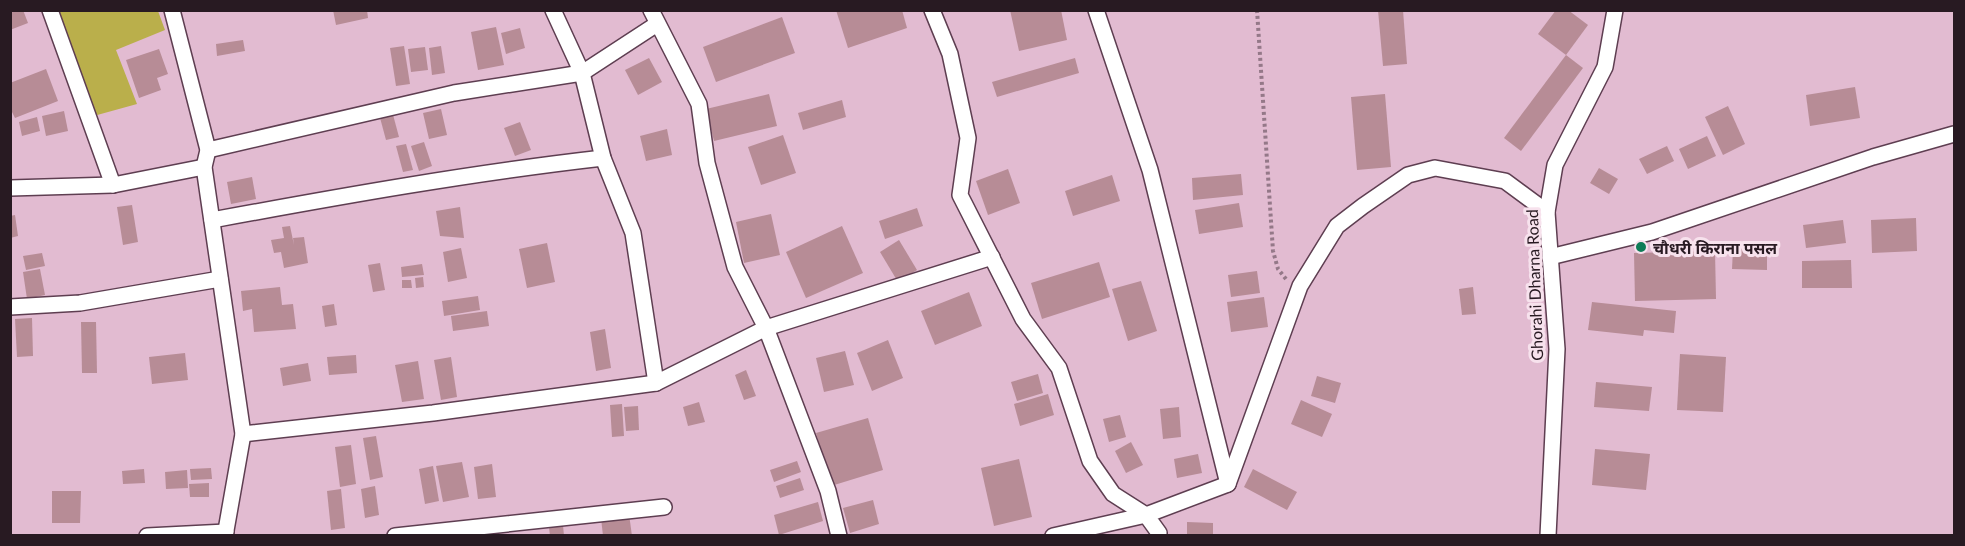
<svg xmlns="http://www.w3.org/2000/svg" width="1965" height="546" font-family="Lato,'Noto Sans Devanagari',sans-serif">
  <rect width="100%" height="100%" fill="#e2bbd1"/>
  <path fill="#baaf4b" d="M55 11H158L165 30 116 50 137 104 90 117Z"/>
  <g fill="#b78c96">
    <path d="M18 10H23L28 23 10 30V13Z"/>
    <path d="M333 10H367L368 18 336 25Z"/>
    <path d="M836 10H902L907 28 848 48Z"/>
    <path d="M1010 10H1061L1067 40 1019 51Z"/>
    <path d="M1378 10H1403L1407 64 1383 66Z"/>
    <path d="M1556 10H1568L1588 25 1566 55 1538 34Z"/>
    <path d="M782 17 795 53 716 82 703 47Z"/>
    <path d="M496 27 504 65 478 70 471 32Z"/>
    <path d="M520 28 525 48 506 54 501 33Z"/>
    <path d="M243 40 245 51 217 56 216 44Z"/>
    <path d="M404 46 410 84 396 86 390 48Z"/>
    <path d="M441 46 445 73 432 75 429 48Z"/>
    <path d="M425 47 428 70 411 72 408 49Z"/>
    <path d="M159 49 168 74 157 78 161 90 139 98 126 60Z"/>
    <path d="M1566 55 1583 68 1521 151 1504 138Z"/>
    <path d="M649 58 662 82 638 95 625 70Z"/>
    <path d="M1075 58 1079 73 997 97 992 82Z"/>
    <path d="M46 69 58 101 15 118 10 108V83Z"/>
    <path d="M1855 87 1860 118 1810 126 1806 95Z"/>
    <path d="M769 94 777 126 714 141 706 109Z"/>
    <path d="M1385 94 1391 167 1357 170 1351 97Z"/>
    <path d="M842 100 846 117 803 130 798 113Z"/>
    <path d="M1728 106 1745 144 1723 155 1705 117Z"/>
    <path d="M441 109 447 135 429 139 423 113Z"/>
    <path d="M64 111 68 131 46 136 42 116Z"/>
    <path d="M392 111 399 137 386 140 379 114Z"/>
    <path d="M37 117 40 131 22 136 19 122Z"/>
    <path d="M520 122 531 150 515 156 504 128Z"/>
    <path d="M667 129 672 155 646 161 640 136Z"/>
    <path d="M783 135 796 173 761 185 748 147Z"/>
    <path d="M1707 136 1716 156 1688 169 1679 149Z"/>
    <path d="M424 142 432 166 419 171 411 146Z"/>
    <path d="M406 144 413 170 403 172 396 146Z"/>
    <path d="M1667 146 1674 161 1647 174 1639 159Z"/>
    <path d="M1599 168 1618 179 1609 194 1590 183Z"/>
    <path d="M1008 169 1020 203 988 215 976 181Z"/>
    <path d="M1241 174 1243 195 1193 200 1192 178Z"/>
    <path d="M1112 175 1120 201 1073 216 1065 191Z"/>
    <path d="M252 177 256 199 231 204 227 182Z"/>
    <path d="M1239 203 1243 227 1199 234 1195 210Z"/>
    <path d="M132 205 138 242 123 245 117 207Z"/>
    <path d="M460 207 464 238 440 236 436 211Z"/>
    <path d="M917 208 923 226 885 239 879 221Z"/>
    <path d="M771 214 780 255 744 263 736 222Z"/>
    <path d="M15 215 18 236 10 238V216Z"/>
    <path d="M1916 218 1917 251 1872 253 1871 220Z"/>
    <path d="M1843 220 1846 243 1806 248 1803 225Z"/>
    <path d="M290 226 294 245 293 238 304 237 308 263 284 268 281 252 274 253 271 240 284 238 282 227Z"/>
    <path d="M842 226 863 273 806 298 786 252Z"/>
    <path d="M899 240 917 270 898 282 880 252Z"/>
    <path d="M547 243 555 282 527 288 519 249Z"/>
    <path d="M461 248 467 278 448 282 443 252Z"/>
    <path d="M1733 249H1767V270L1732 269Z"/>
    <path d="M1715 251 1716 299 1635 301 1634 253Z"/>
    <path d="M42 253 45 266 26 270 23 256Z"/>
    <path d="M1851 260 1852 288H1802V261Z"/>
    <path d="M1099 262 1110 297 1042 319 1031 283Z"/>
    <path d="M380 263 385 290 373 292 368 265Z"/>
    <path d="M422 264 424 275 402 277 401 267Z"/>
    <path d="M40 269 45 295 27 299 23 272Z"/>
    <path d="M1257 271 1260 293 1231 297 1228 275Z"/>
    <path d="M423 277 424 287 416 288 415 278Z"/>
    <path d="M402 280H411L412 288H402Z"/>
    <path d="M1141 281 1157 331 1128 341 1112 289Z"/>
    <path d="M280 287 282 305 293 304 296 329 254 332 252 309 243 311 241 291Z"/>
    <path d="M1473 287 1476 314 1462 315 1459 289Z"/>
    <path d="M969 292 982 326 935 345 921 311Z"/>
    <path d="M478 296 480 310 444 316 442 301Z"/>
    <path d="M1264 297 1268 327 1231 332 1227 302Z"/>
    <path d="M1592 302 1676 311 1674 333 1644 330 1643 336 1588 330Z"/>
    <path d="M334 304 337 325 325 327 322 306Z"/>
    <path d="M487 311 489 326 453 331 451 316Z"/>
    <path d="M32 318 33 356 17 357 15 319Z"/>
    <path d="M81 322H96L97 373H82Z"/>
    <path d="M605 329 611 368 596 371 590 332Z"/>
    <path d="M888 340 903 378 872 391 857 353Z"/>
    <path d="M845 351 854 385 824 392 816 358Z"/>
    <path d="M185 353 188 380 152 384 149 357Z"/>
    <path d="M1680 354 1726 357 1723 412 1677 410Z"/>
    <path d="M356 355 357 373 329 375 327 357Z"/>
    <path d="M451 357 457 397 441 400 434 360Z"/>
    <path d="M418 361 424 399 402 402 395 365Z"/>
    <path d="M308 363 311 381 283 386 280 368Z"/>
    <path d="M746 370 756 396 744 400 735 375Z"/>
    <path d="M1038 374 1043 393 1017 401 1011 382Z"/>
    <path d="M1317 376 1341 383 1335 403 1311 396Z"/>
    <path d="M1596 382 1652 387 1649 411 1594 407Z"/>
    <path d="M1048 394 1054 415 1020 426 1014 404Z"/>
    <path d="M1301 400 1332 414 1322 437 1291 424Z"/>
    <path d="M699 402 705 422 688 426 683 407Z"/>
    <path d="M622 404 624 436 612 437 610 405Z"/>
    <path d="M638 406 639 430 626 431 624 407Z"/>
    <path d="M1179 407 1181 437 1163 439 1160 409Z"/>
    <path d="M1120 415 1126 437 1109 442 1103 419Z"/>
    <path d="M868 418 883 470 831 486 816 433Z"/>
    <path d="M376 436 383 477 370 480 363 438Z"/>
    <path d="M1131 442 1143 465 1126 473 1115 451Z"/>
    <path d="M351 445 356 484 340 487 335 447Z"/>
    <path d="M1595 449 1650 454 1646 490 1592 485Z"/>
    <path d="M1198 454 1202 473 1177 478 1174 459Z"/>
    <path d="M1019 459 1032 517 994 526 981 468Z"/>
    <path d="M797 461 801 472 774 482 770 470Z"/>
    <path d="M462 462 469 497 443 502 436 466Z"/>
    <path d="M492 464 496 497 478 499 474 467Z"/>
    <path d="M433 466 439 501 425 504 419 469Z"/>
    <path d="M211 468 212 479 191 480 190 469Z"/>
    <path d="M144 469 145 483 123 484 122 471Z"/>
    <path d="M1253 469 1297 492 1287 510 1244 487Z"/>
    <path d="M187 470 188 488 166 489 165 472Z"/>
    <path d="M800 478 804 490 780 498 776 486Z"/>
    <path d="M209 483V497H190L189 484Z"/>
    <path d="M375 486 379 515 365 518 361 489Z"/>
    <path d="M341 489 345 528 331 530 327 491Z"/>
    <path d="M52 491H81L80 523H52Z"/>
    <path d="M873 500 879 524 850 533 843 508Z"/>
    <path d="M818 502 823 521 779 535 774 515Z"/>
    <path d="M629 514 632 536H603L601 518Z"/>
    <path d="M1187 522 1213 523V536H1187Z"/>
    <path d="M563 525 564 536H550L549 527Z"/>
  </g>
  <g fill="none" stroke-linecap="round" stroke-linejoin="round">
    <defs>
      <g id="minor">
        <path d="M50 10 113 185"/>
        <path d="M172 10 208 150 204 167 243 434 225 536"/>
        <path d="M553 10 582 73 603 158 633 233 656 383"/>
        <path d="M651 10 699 104 707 163 735 267 766 328 828 491 839 536"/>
        <path d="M932 10 950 54 968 138 960 195 1023 319 1059 368 1090 461 1113 494 1146 515"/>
        <path d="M1096 10 1150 170 1228 484"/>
        <path d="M208 150 454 93 582 73 657 24"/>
        <path d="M10 188 113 185 204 167"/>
        <path d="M212 220C342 196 471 173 603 158"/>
        <path d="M1550 257 1652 232 1873 157 1954 134"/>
        <path d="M10 307 80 303 220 279"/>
        <path d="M243 434 433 413 656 383 766 328 992 257"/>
        <path d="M147 536 226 532"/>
        <path d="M395 536 664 507"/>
        <path d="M1053 536 1146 515"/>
        <path d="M1158 536 1159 533 1146 515 1228 484 1300 286 1337 226 1363 206 1408 175 1435 168 1505 181 1547 212"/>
        <path d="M1548 536 1557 349 1547 212 1555 165 1605 67 1615 10"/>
      </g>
    </defs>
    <use href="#minor" stroke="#5e3e51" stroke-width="18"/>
    <path stroke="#947888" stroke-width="4" stroke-dasharray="3 3" stroke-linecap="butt" d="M1257 10 1273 251 1278 269 1286 279"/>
    <use href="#minor" stroke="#fff" stroke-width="15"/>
  </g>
  <circle fill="#0e7c57" stroke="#f7e2ed" stroke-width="2" cx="1641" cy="247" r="6"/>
  <g text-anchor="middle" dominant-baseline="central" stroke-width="6" stroke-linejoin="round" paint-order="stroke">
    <g font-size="16" font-weight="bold" fill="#281a22" stroke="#f7e2ed" text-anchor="start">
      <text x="1653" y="247">चौधरी किराना पसल</text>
    </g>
    <g font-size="16" fill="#281a22" stroke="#f7e2ed">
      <text transform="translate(1534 285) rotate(-92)">Ghorahi Dharna Road</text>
    </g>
  </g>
  <rect width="1965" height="546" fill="none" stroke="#281a22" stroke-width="24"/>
</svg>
